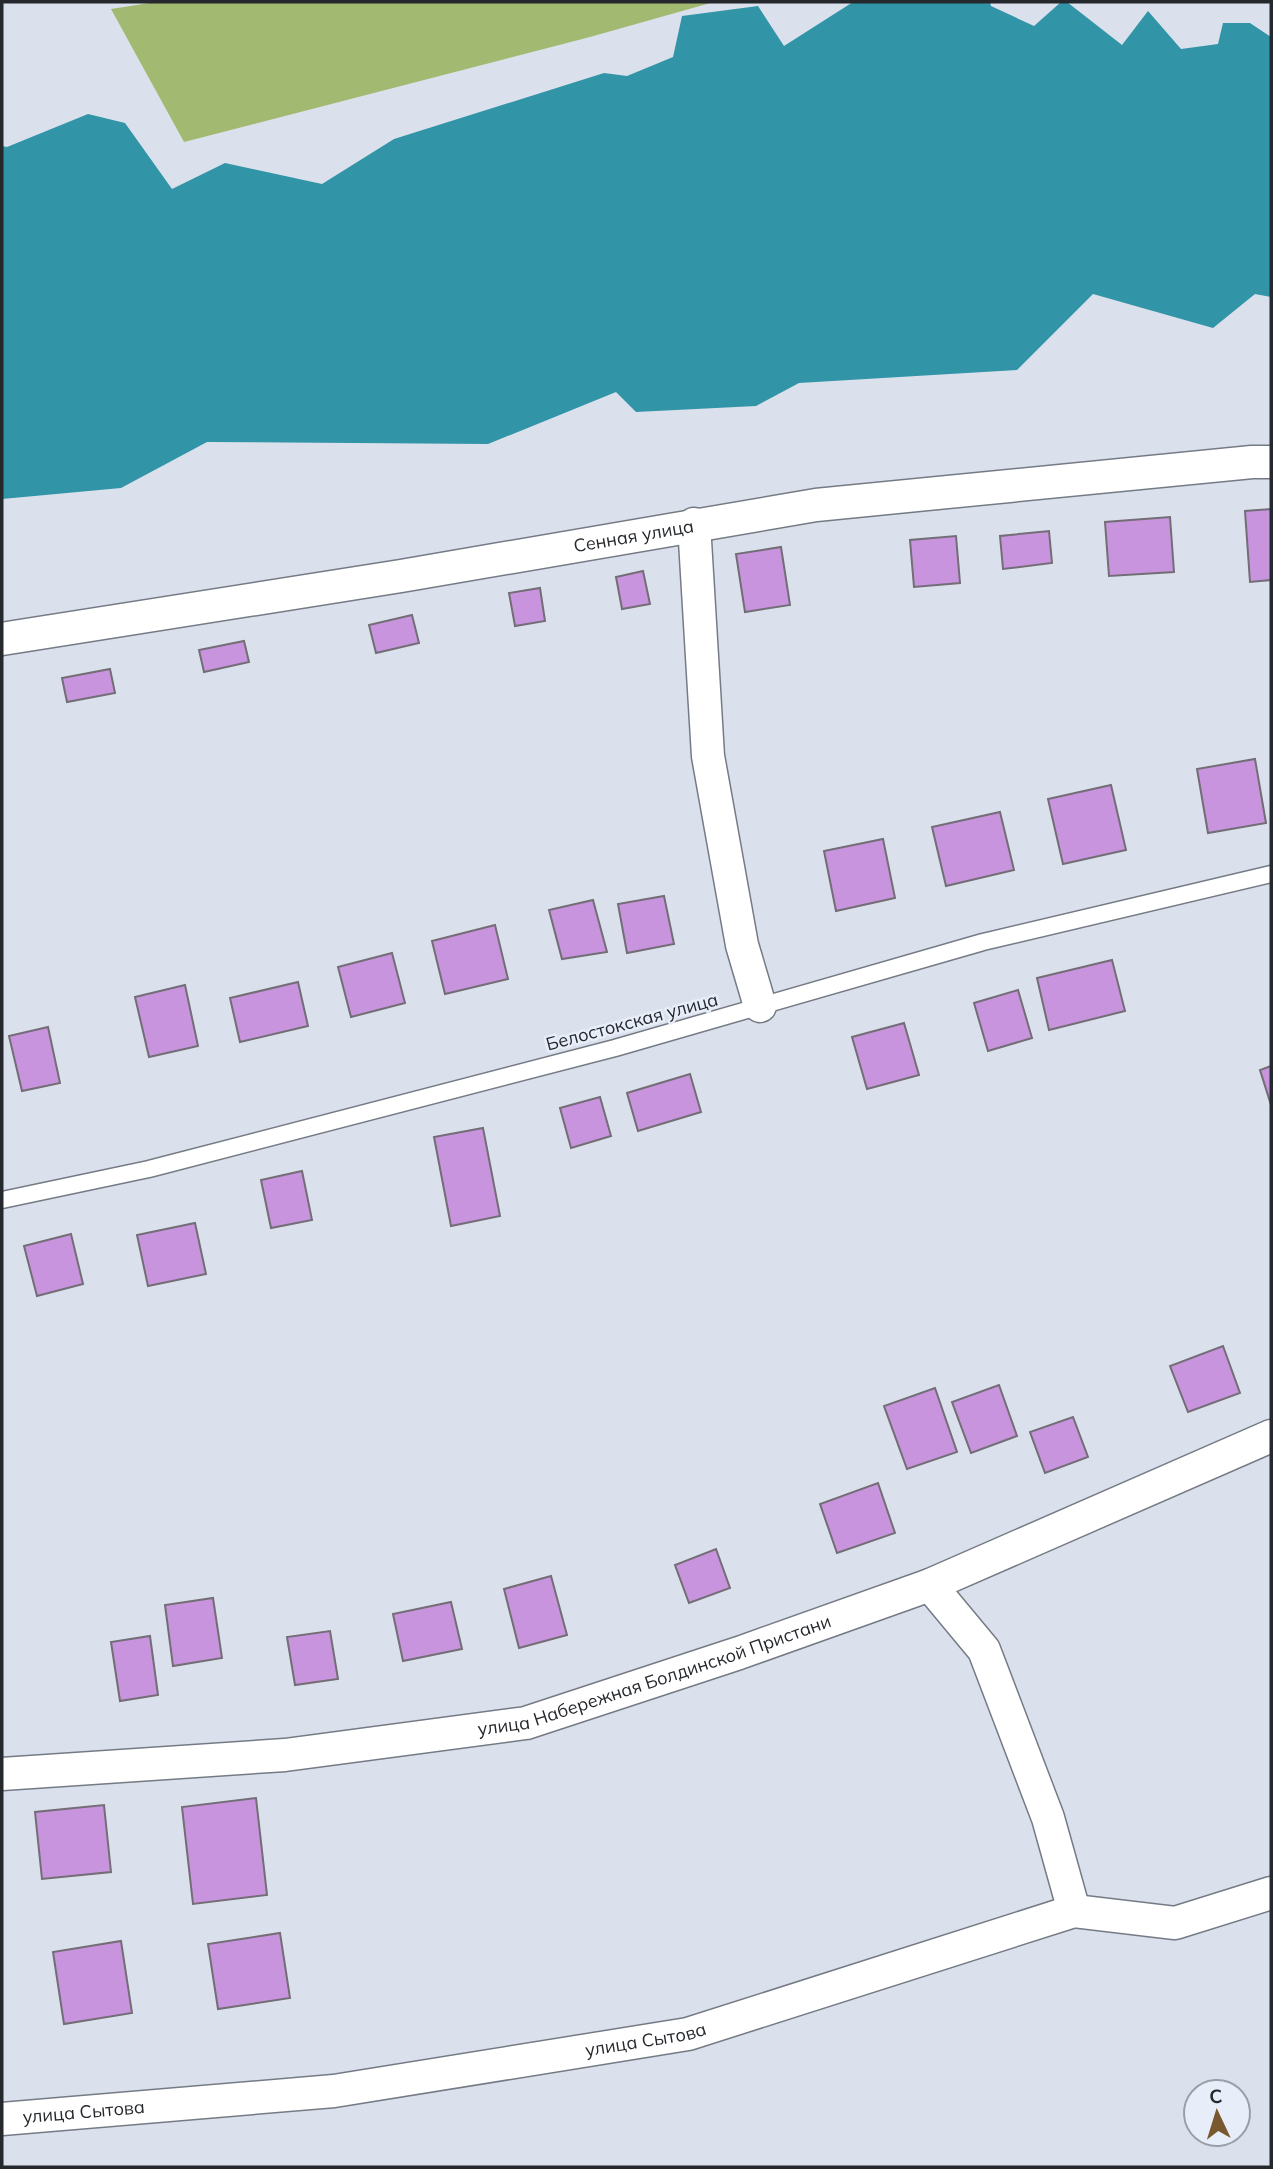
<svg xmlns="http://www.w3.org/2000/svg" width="1273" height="2169" font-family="Mulish,sans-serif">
	<rect width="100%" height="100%" fill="#dbe1ec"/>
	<polygon fill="#a1b970" points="156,2 714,2 590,37 184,142 111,9"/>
	<polygon fill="#3194a7" points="853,2 990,2 991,6 1034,26 1061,2 1067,2 1122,45 1148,11 1181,49 1218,44 1223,23 1250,23 1271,37 1271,297 1255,294 1213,328 1093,294 1017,370 799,383 756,406 636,412 616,392 488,444 207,442 121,488 2,499 2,146 7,147 88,114 125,123 172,189 225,163 322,184 394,139 604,73 627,76 673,57 682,16 758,6 784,46"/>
	<g fill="#c794dd" stroke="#736d76" stroke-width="2">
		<polygon points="1271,509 1271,580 1250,582 1245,511"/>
		<polygon points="1170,517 1174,572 1109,576 1105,522"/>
		<polygon points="1049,531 1052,563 1003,569 1000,536"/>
		<polygon points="956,536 960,583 914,587 910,540"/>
		<polygon points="781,547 790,605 745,612 736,554"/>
		<polygon points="643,571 650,604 622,609 616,577"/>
		<polygon points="540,588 545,621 515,626 509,593"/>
		<polygon points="412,615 419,643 376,653 369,625"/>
		<polygon points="244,641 249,662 204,672 199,650"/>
		<polygon points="110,669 115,693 67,702 62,678"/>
		<polygon points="1255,759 1266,823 1208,833 1197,769"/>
		<polygon points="1111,785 1126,850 1063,864 1048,799"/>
		<polygon points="1000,812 1014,870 946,886 932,827"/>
		<polygon points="883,839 895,898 836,911 824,851"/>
		<polygon points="664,896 674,944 627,953 618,904"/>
		<polygon points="593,900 607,952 562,959 549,910"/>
		<polygon points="495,925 508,979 445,994 432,941"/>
		<polygon points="392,953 405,1003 351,1017 338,967"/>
		<polygon points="1112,960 1125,1011 1049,1030 1037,978"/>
		<polygon points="298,982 308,1026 240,1042 230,998"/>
		<polygon points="185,985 198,1046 149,1057 135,997"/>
		<polygon points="1018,990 1032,1038 988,1051 974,1003"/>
		<polygon points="904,1023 919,1075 867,1089 852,1037"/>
		<polygon points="48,1027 60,1083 22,1091 9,1036"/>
		<polygon points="1271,1066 1271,1105 1260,1070"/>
		<polygon points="690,1074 701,1112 638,1131 627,1093"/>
		<polygon points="600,1097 611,1136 571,1148 560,1108"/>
		<polygon points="483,1128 500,1216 451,1226 434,1137"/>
		<polygon points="302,1171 312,1220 271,1228 261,1180"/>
		<polygon points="195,1223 206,1274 148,1286 137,1235"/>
		<polygon points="71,1234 83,1284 37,1296 24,1246"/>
		<polygon points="1223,1346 1240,1393 1188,1412 1170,1366"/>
		<polygon points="999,1385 1017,1436 971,1453 952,1402"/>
		<polygon points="935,1388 957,1452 907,1469 884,1406"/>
		<polygon points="1073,1417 1088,1457 1045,1473 1030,1432"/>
		<polygon points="878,1483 895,1533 837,1553 820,1504"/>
		<polygon points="716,1549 730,1588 689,1603 675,1565"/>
		<polygon points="551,1576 567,1635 519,1648 504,1589"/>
		<polygon points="213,1598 222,1658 173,1666 165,1605"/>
		<polygon points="451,1602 462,1649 403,1661 393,1614"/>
		<polygon points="330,1631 338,1679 295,1685 287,1637"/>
		<polygon points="150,1636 158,1695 120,1701 111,1642"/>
		<polygon points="256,1798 267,1895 193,1904 182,1807"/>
		<polygon points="104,1805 111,1872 42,1879 35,1812"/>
		<polygon points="280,1933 290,1998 218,2009 208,1944"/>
		<polygon points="121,1941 132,2013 64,2024 53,1952"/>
	</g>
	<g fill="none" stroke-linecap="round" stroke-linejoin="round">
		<defs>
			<polyline id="service" points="2,1200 149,1169 615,1048 983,942 1271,874"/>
			<g id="minor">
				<polyline points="694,524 708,756 742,945 760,1006"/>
				<path id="s1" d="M 2,639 L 401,576 L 816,505 L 1252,462 L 1271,462"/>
				<polyline points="930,1585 984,1650 1048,1818 1074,1911"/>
				<path id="s2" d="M 2,1774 L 285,1755 L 526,1723 L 739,1653 L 930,1585 L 1271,1436"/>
				<path id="s3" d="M 2,2119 L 334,2091 L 688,2034 L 1074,1911 L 1175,1923 L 1271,1893"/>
			</g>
		</defs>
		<use href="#service" stroke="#757b85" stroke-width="19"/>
		<use href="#minor" stroke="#757b85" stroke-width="35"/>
		<use href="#service" stroke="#fff" stroke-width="16"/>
		<use href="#minor" stroke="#fff" stroke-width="32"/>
	</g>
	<g text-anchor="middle" stroke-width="5" stroke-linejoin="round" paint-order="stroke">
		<g font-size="18" fill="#25282c" stroke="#e8eef9">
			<text dy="6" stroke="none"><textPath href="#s1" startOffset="640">Сенная улица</textPath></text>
			<text transform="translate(632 1022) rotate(-15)" y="6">Белостокская улица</text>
			<text dy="6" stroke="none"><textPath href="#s2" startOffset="663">улица Набережная Болдинской Пристани</textPath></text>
			<text dy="6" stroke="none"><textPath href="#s3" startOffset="649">улица Сытова</textPath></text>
			<text dy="6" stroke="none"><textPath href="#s3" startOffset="82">улица Сытова</textPath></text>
		</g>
	</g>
	<rect width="1273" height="2169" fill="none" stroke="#25282c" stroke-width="7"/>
	<g transform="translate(1217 2113) rotate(356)"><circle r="33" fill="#e8eef9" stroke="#9a9fa7" stroke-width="2"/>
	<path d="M0-5L12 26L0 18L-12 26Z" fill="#79582f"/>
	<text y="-10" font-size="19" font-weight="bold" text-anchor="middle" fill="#25282c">С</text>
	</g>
</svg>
